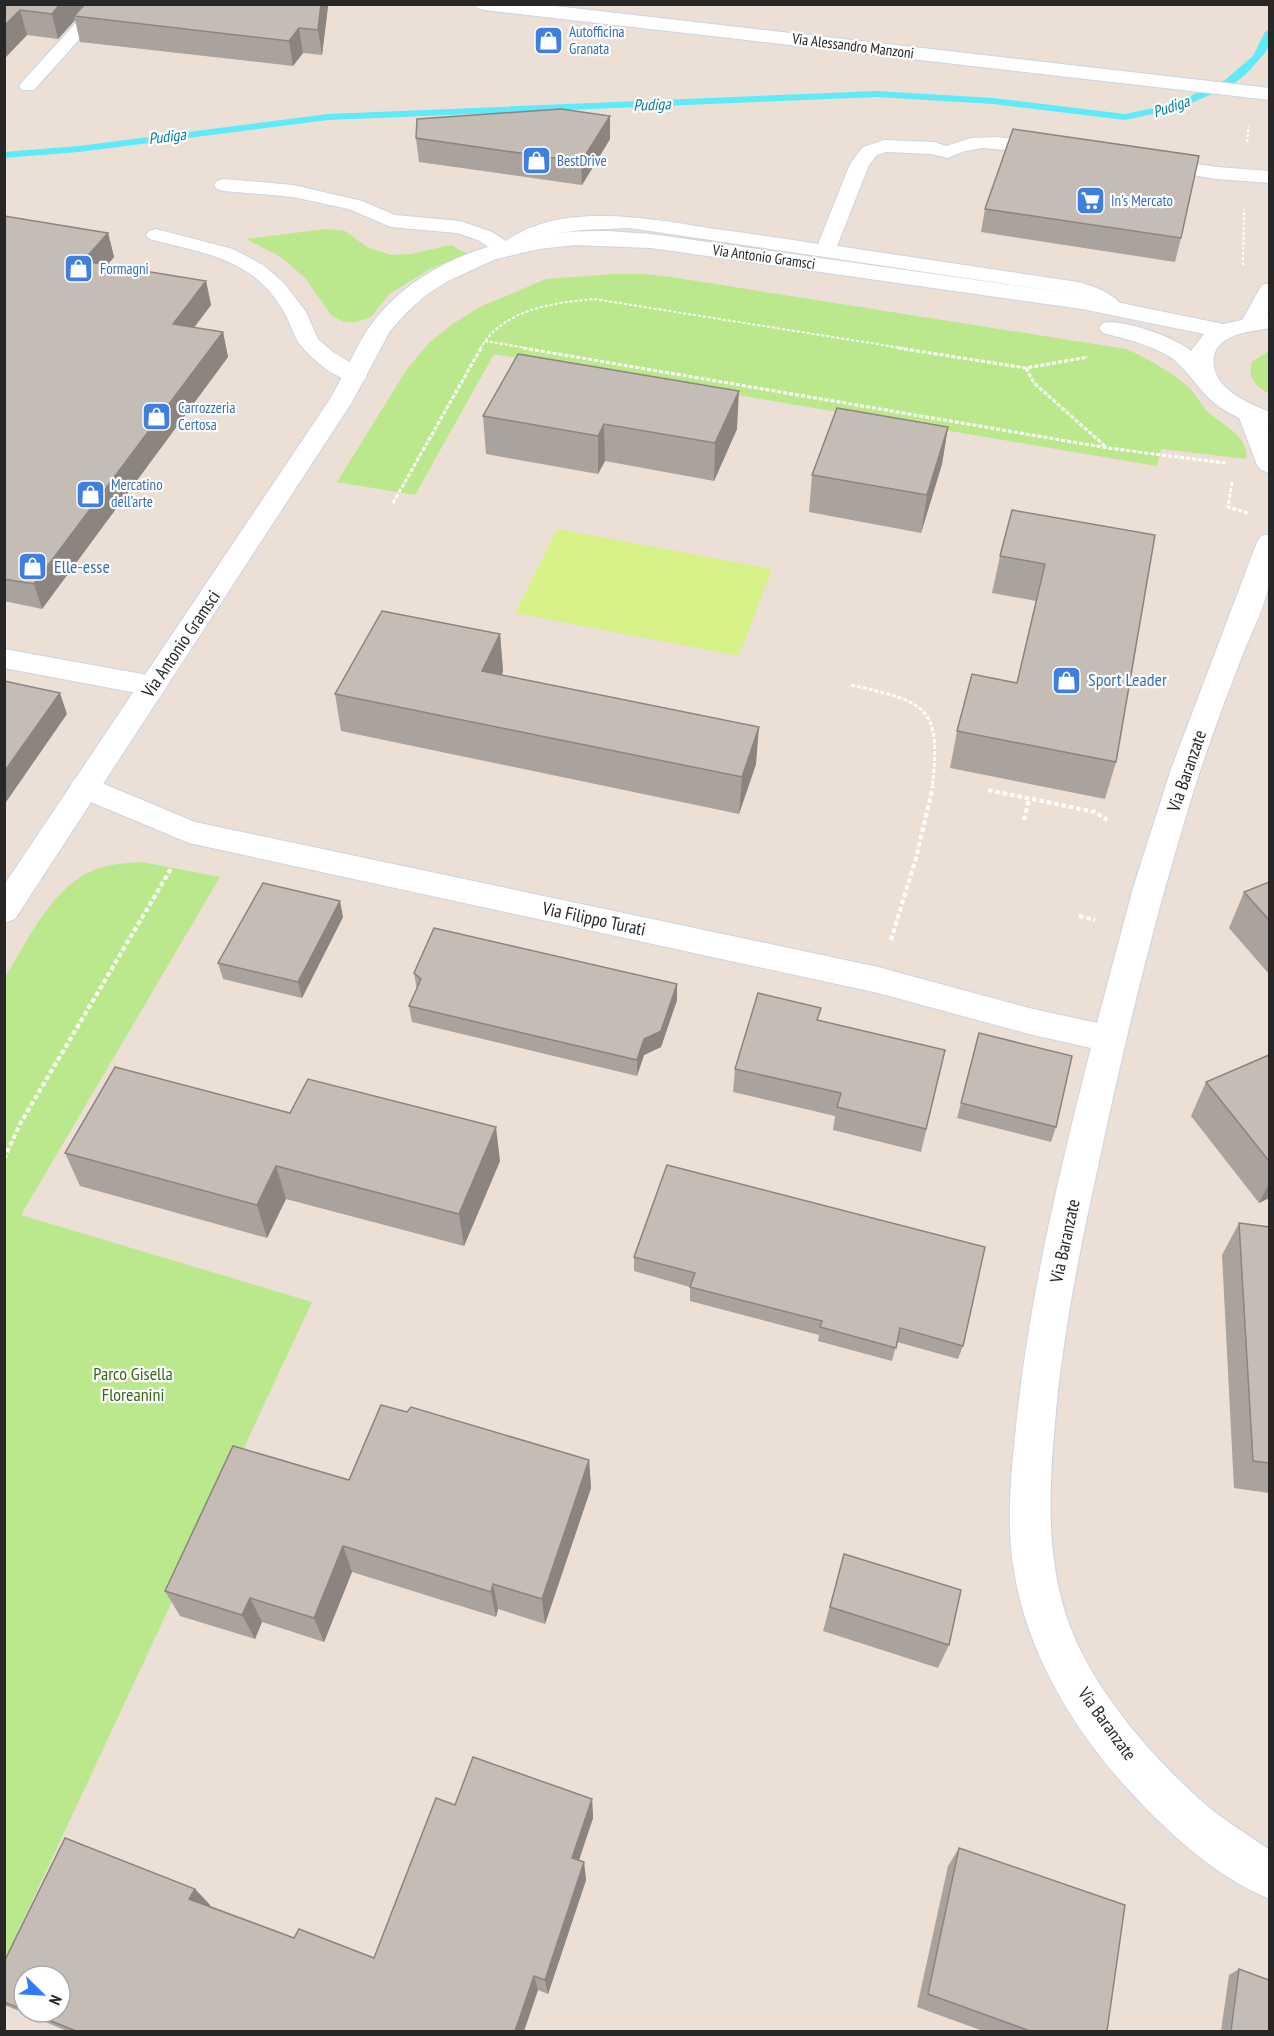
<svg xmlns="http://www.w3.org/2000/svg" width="1274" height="2036" font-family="'PT Sans Narrow',sans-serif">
	<rect width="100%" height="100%" fill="#ebdfd6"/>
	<g fill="#bbe88c">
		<polygon points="326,229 345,231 367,247 391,255 411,254 451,245 467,254 430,269 389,294 371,317 356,322 344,322 332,316 305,278 281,257 246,239"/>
		<path d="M 612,274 L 643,274 L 671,277 L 1126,349 C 1146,357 1170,372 1186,385 C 1196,393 1201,406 1210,414 C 1225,426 1249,437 1246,459 L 1161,449 L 1157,466 L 494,354 L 415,495 L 337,482 L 407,369 L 430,342 L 454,323 L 480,307 L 546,279 Z"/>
		<path d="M 1269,351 L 1269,394 C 1256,386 1247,378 1252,362 Z"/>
		<path d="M 142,862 L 220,877 L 21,1215 L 312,1302 L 5,1959 L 5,977 C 29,939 52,886 96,869 C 111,864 127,863 142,862 Z"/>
	</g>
	<polygon fill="#d5f187" points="557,529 772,569 739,656 515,613"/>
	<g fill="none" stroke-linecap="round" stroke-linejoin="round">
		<polygon fill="#5deaf9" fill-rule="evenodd" points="1270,29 1270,45 1264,54 1246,74 1232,85 1180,108 1125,120 993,104 878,97 328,120 79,152 4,158 4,152 79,146 328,114 878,91 993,98 1125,114 1173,104 1225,80 1253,56 1265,32"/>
		<defs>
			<g id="service">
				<polygon points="93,4 111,4 34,90 22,90 19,86 22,82"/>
				<path d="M 996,137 L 1047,142 L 1054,144 L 1056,148 L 1054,152 L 1047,154 L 983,148 L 965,151 L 947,158 L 932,154 L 886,152 L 877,155 L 869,165 L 837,246 L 1078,282 C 1094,286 1115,294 1124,308 L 1121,312 C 1105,317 1089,300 1073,294 L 630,228 L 581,230 L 553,234 L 506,256 L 499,254 L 478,240 L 457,233 L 391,227 L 349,209 L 293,197 L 224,191 L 217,189 L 214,185 L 217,181 L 224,179 L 293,185 L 362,201 L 395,215 L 460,221 L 492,232 L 506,241 C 561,202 646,218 708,228 C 745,233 781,238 818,244 L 850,164 L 863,147 L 884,140 L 934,142 L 946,146 L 971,138 Z"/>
				<polygon points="1157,158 1217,167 1270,171 1270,183 1217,179 1150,168 1147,164 1150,160"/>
				<path d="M 156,229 L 233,249 L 263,265 L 284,283 L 306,312 L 318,339 L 333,352 L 364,371 L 367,376 L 364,381 C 343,386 315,362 302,347 C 294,338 291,324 285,314 C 277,298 263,283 249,273 C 219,253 183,248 149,239 L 146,235 L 149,231 Z"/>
			</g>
			<g id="minor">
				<polygon points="475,4 538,4 1270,88 1270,100 484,10 477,8"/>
				<path d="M 1270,283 C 1270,300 1271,313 1261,327 L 1253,329 L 1245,327 L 1241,322 L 1259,290 L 1262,285 Z"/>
				<polygon points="1250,408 1259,410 1270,433 1270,473 1261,470 1257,465 1238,415 1241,410"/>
				<path d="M 1270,534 C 1270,550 1272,568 1269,584 C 1265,606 1253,630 1244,651 C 1226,698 1208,745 1193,793 C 1154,919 1123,1047 1096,1176 C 1078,1258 1062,1340 1055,1423 C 1049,1488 1046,1552 1066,1615 C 1088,1684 1151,1757 1205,1804 C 1225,1821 1248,1835 1270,1850 L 1270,1899 C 1215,1877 1165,1830 1126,1787 C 1072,1727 1027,1652 1014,1571 C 1006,1524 1011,1474 1016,1427 C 1029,1299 1059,1173 1091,1048 L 1029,1034 L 878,993 L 189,843 L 74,795 L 70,787 L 74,779 L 85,776 L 195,822 L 878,967 L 1029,1008 L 1097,1023 L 1133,888 L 1171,769 L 1257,542 L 1261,536 Z"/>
				<polygon points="4,649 153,676 163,679 167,686 163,693 153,696 4,668"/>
			</g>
			<path id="tertiary" d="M 607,231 L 651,234 L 1082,295 L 1223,324 L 1270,314 L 1270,328 C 1254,331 1237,332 1224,341 C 1219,345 1215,350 1214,356 C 1209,387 1247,403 1270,412 L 1270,428 C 1249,423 1226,414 1211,400 C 1197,387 1188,371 1173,359 C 1156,346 1123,338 1103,333 L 1099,328 L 1103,323 C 1121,318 1177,338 1191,351 L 1204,334 L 1082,309 L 651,248 L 575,245 L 539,249 L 496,259 L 448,281 L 426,295 L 407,312 L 390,331 L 352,402 L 15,919 L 4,923 L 4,885 L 328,402 C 344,377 355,346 373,322 C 426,253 524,229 607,231 Z"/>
		</defs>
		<use href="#service" stroke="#ccd4e2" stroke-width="2"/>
		<use href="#minor" stroke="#ccd4e2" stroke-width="2"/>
		<use href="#tertiary" stroke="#ccd4e2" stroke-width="2"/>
		<g stroke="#fff" stroke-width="2" stroke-dasharray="3 2" stroke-linecap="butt">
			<polyline points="1247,142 1249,126"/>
			<polyline points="1243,265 1244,209"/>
			<polyline points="485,341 532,349"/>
			<path d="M 480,349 C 503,309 552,303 594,299 L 908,349"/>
		</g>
		<g stroke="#fff" stroke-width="3" stroke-dasharray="4 2" stroke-linecap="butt">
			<polyline points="523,348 1108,448 1225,463"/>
			<polyline points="898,348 1026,368 1088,357"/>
			<polyline points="1026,368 1034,383 1106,447"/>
			<polyline points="1232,482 1228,507 1248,513"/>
			<polyline points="393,503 481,348"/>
			<path d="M 851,685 C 927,702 942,706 932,788"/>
		</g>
		<g stroke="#fff" stroke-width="4" stroke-dasharray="4.5 3" stroke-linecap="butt">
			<polyline points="988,790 1095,812 1107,820"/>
			<polyline points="1024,820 1029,799"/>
			<polyline points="1079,916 1095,920"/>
			<polyline points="891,940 916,858 933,786"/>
			<polyline points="4,1159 20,1124 172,867"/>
		</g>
		<use href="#service" fill="#fff" fill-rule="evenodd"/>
		<use href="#minor" fill="#fff" fill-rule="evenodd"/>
		<use href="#tertiary" fill="#fff" fill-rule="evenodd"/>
	</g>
	<g fill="#aaa29d" fill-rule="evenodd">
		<polygon points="4,4 328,6 322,55 303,53 293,66 80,42 75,20 58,39 27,35 4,59"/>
		<polygon points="416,138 610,139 582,185 419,162"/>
		<polygon points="985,209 1181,238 1175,262 981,232"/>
		<polygon points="4,216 108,233 114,257 107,265 206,281 211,305 194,328 223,332 228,357 42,609 4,601"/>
		<polygon points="483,416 737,429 714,481 605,461 598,474 486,454"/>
		<polygon points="948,427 942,464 921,533 809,512 812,475"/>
		<polygon points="1155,535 1116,762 1105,799 950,768 957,731 1017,683 1036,601 992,593 1000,556"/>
		<polygon points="500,634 503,671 502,675 756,764 739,814 341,731 335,694"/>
		<polygon points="1269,882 1269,974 1229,928 1244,892"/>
		<polygon points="343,917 302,998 223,979 218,963"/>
		<polygon points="414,973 677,1000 661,1047 644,1055 637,1076 412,1022 409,1006 417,990"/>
		<polygon points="819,1020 945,1050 921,1152 833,1130 835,1116 733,1092 735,1069"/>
		<polygon points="979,1033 1056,1127 1051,1142 957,1118"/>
		<polygon points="1269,1055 1269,1198 1259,1203 1191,1116 1206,1082"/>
		<polygon points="290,1113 500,1161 464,1246 286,1199 267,1238 80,1186 65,1153"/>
		<polygon points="1239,1223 1269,1227 1269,1493 1234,1488 1222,1255"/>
		<polygon points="634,1257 963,1346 958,1359 897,1342 892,1361 818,1341 819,1335 690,1301 690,1287 634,1271"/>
		<polygon points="589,1460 591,1488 545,1624 498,1609 496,1617 352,1572 324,1642 262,1622 255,1639 180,1616 165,1591 349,1480"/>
		<polygon points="844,1554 949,1645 938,1668 823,1631"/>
		<path d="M 592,1799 L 593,1818 L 579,1860 L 584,1862 L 586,1880 L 548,1994 L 538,1990 L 524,2031 L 67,2031 L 12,2008 L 4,2005 L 4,1962 L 195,1889 L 210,1905 L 210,1906 L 294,1938 L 374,1958 L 455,1805 ZM 24,1976 L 60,2012 L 24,2012 Z"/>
		<polygon points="959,1848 1107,2031 983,2031 917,2007 948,1866"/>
		<polygon points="1239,1969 1269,2031 1221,2031 1229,1975"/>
	</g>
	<g fill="#8b847f">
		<polygon points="60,4 90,4 74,16 75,20 58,39 52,14"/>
		<polygon points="321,4 328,4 328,6 322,55 318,30"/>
		<polygon points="20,10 27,35 4,59 4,26"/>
		<polygon points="299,28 303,53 293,66 289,41"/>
		<polygon points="610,116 610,139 582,185 581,162"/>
		<polygon points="108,233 114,257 90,285 83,261"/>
		<polygon points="206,281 211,305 178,348 173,324"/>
		<polygon points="223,332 228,357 42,609 34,584"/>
		<polygon points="739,391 737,429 714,481 715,443"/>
		<polygon points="604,424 605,461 598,474 598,436"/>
		<polygon points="948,427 942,464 921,533 927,495"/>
		<polygon points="500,634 503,671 485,709 482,671"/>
		<polygon points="60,693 67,714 4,805 4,772"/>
		<polygon points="759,727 756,764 739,814 742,777"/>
		<polygon points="340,901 343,917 302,998 298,982"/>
		<polygon points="677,984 677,1000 661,1047 644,1055 637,1076 637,1060 644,1039"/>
		<polygon points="496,1127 500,1161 464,1246 459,1214"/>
		<polygon points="276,1166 286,1199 267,1238 257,1205"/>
		<polygon points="1269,1184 1269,1198 1259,1203"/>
		<polygon points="589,1460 591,1488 545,1624 542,1599"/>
		<polygon points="343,1546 352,1572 324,1642 314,1618"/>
		<polygon points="493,1584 498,1609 496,1617 491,1592"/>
		<polygon points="250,1598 262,1622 255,1639 242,1615"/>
		<polygon points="592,1799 593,1818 574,1875 572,1858"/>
		<polygon points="584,1862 586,1880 548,1994 545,1980"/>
		<polygon points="195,1889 210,1905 205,1915 189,1899"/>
		<polygon points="534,1976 538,1990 524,2031 515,2031"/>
	</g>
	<g fill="#c6bcb6" stroke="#8b847f" stroke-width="1.5">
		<polygon points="4,4 60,4 52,14 20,10 4,26"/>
		<polygon points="85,4 321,4 318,30 299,28 289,41 74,16"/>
		<polygon points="561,109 610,116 581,162 416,138 417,119"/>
		<polygon points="1013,129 1199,156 1181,238 985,209"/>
		<polygon points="4,216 108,233 83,261 206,281 173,324 223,332 34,584 4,579"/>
		<polygon points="518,354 739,391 715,443 604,424 598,436 483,416"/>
		<polygon points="837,408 948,427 927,495 812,475"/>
		<polygon points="1012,510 1155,535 1116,762 957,731 972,674 1017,683 1045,564 1000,556"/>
		<polygon points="382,611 500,634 482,671 759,727 742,777 335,694"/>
		<polygon points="4,681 60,693 4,772"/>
		<polygon points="1269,882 1269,920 1244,892"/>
		<polygon points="263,883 340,901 298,982 218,963"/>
		<polygon points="434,928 677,984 661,1031 644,1039 637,1060 409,1006 421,979 414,973"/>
		<polygon points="758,993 821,1008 817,1020 945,1050 926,1129 837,1107 841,1093 735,1069"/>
		<polygon points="979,1033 1072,1056 1056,1127 961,1103"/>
		<polygon points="1269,1055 1269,1161 1206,1082"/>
		<polygon points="115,1067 290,1113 308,1079 496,1127 459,1214 276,1166 257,1205 65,1153"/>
		<polygon points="667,1165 985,1247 963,1346 900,1328 896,1348 820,1327 822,1321 690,1287 695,1273 634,1257"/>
		<polygon points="1239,1223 1269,1227 1269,1463 1253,1461"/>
		<polygon points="381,1405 407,1412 411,1407 589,1460 542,1599 493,1584 491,1592 343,1546 314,1618 250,1598 242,1615 165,1591 233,1446 349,1480"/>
		<polygon points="844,1554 961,1590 949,1645 830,1607"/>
		<polygon points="473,1757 592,1799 572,1858 584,1862 545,1980 534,1976 515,2031 76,2031 29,2012 60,2012 60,1976 24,1976 24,2010 4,2002 4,1962 65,1838 195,1889 189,1899 294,1938 299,1929 374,1958 436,1798 455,1805"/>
		<polygon points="959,1848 1125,1905 1107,2031 1030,2031 928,1994"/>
		<polygon points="1239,1969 1269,1980 1269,2031 1231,2031"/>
	</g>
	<defs>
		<symbol id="shop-square" viewBox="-11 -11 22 22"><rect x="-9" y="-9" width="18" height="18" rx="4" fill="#3f7fe0" stroke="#fff"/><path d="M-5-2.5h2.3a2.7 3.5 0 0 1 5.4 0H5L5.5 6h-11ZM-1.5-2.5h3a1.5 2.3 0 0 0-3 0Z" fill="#fff"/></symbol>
		<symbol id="supermarket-square" viewBox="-11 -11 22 22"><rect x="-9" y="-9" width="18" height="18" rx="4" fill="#3f7fe0" stroke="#fff"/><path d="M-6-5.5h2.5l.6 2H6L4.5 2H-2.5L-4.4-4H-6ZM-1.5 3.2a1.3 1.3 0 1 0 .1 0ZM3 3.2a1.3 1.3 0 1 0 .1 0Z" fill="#fff"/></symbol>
	</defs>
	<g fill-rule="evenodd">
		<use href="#shop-square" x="532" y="24" width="33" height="33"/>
		<use href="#shop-square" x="520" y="144" width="33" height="33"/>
		<use href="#supermarket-square" x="1074" y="184" width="33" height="33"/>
		<use href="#shop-square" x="62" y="252" width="33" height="33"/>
		<use href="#shop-square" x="140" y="400" width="33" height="33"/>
		<use href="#shop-square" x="74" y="478" width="33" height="33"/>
		<use href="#shop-square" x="16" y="550" width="33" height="33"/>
		<use href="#shop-square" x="1050" y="664" width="33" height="33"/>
	</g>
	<g text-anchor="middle" stroke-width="4.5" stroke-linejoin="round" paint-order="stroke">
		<g font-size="15" fill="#366cbe" stroke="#fff" text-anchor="start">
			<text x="569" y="37">Autofficina<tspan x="569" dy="17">Granata</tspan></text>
			<text x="557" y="166">BestDrive</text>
			<text x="1111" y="206">In's Mercato</text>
			<text x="100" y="274">Formagni</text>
			<text x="178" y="413">Carrozzeria<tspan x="178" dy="17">Certosa</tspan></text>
			<text x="111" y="490">Mercatino<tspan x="111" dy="17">dell’arte</tspan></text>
		</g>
		<g font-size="15" fill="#272727" stroke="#fff">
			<text transform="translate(853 46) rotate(7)" y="5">Via Alessandro Manzoni</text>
			<text transform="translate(764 257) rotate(8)" y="5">Via Antonio Gramsci</text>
		</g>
		<g font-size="16" font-style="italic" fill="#027e9a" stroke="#fff">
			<text transform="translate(652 104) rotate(-2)" y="6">Pudiga</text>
			<text transform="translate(1171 106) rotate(-19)" y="6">Pudiga</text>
			<text transform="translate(167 136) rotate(-7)" y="6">Pudiga</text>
		</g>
		<g font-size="18" fill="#366cbe" stroke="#fff" text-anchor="start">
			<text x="54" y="573">Elle-esse</text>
			<text x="1088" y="686">Sport Leader</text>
		</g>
		<g font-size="18" fill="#272727" stroke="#fff">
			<text transform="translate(181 644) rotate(-56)" y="6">Via Antonio Gramsci</text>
			<text transform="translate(1187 771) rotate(-71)" y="6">Via Baranzate</text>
			<text transform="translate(594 919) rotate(12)" y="6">Via Filippo Turati</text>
			<text transform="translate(1065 1241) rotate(-78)" y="6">Via Baranzate</text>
			<text transform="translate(1107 1724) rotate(54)" y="6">Via Baranzate</text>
		</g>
		<g font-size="18" fill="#326812" stroke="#fff">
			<text x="133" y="1380">Parco Gisella<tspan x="133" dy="21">Floreanini</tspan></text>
		</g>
	</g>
	<rect width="1274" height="2036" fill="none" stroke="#272727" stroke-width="12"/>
	<g transform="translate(42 1994) rotate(114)"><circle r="28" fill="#ffffff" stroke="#a9a9a9" stroke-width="1.5"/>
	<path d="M0-4.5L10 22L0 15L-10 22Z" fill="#3078ff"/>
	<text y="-9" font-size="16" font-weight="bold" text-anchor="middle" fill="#272727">N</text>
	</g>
</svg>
